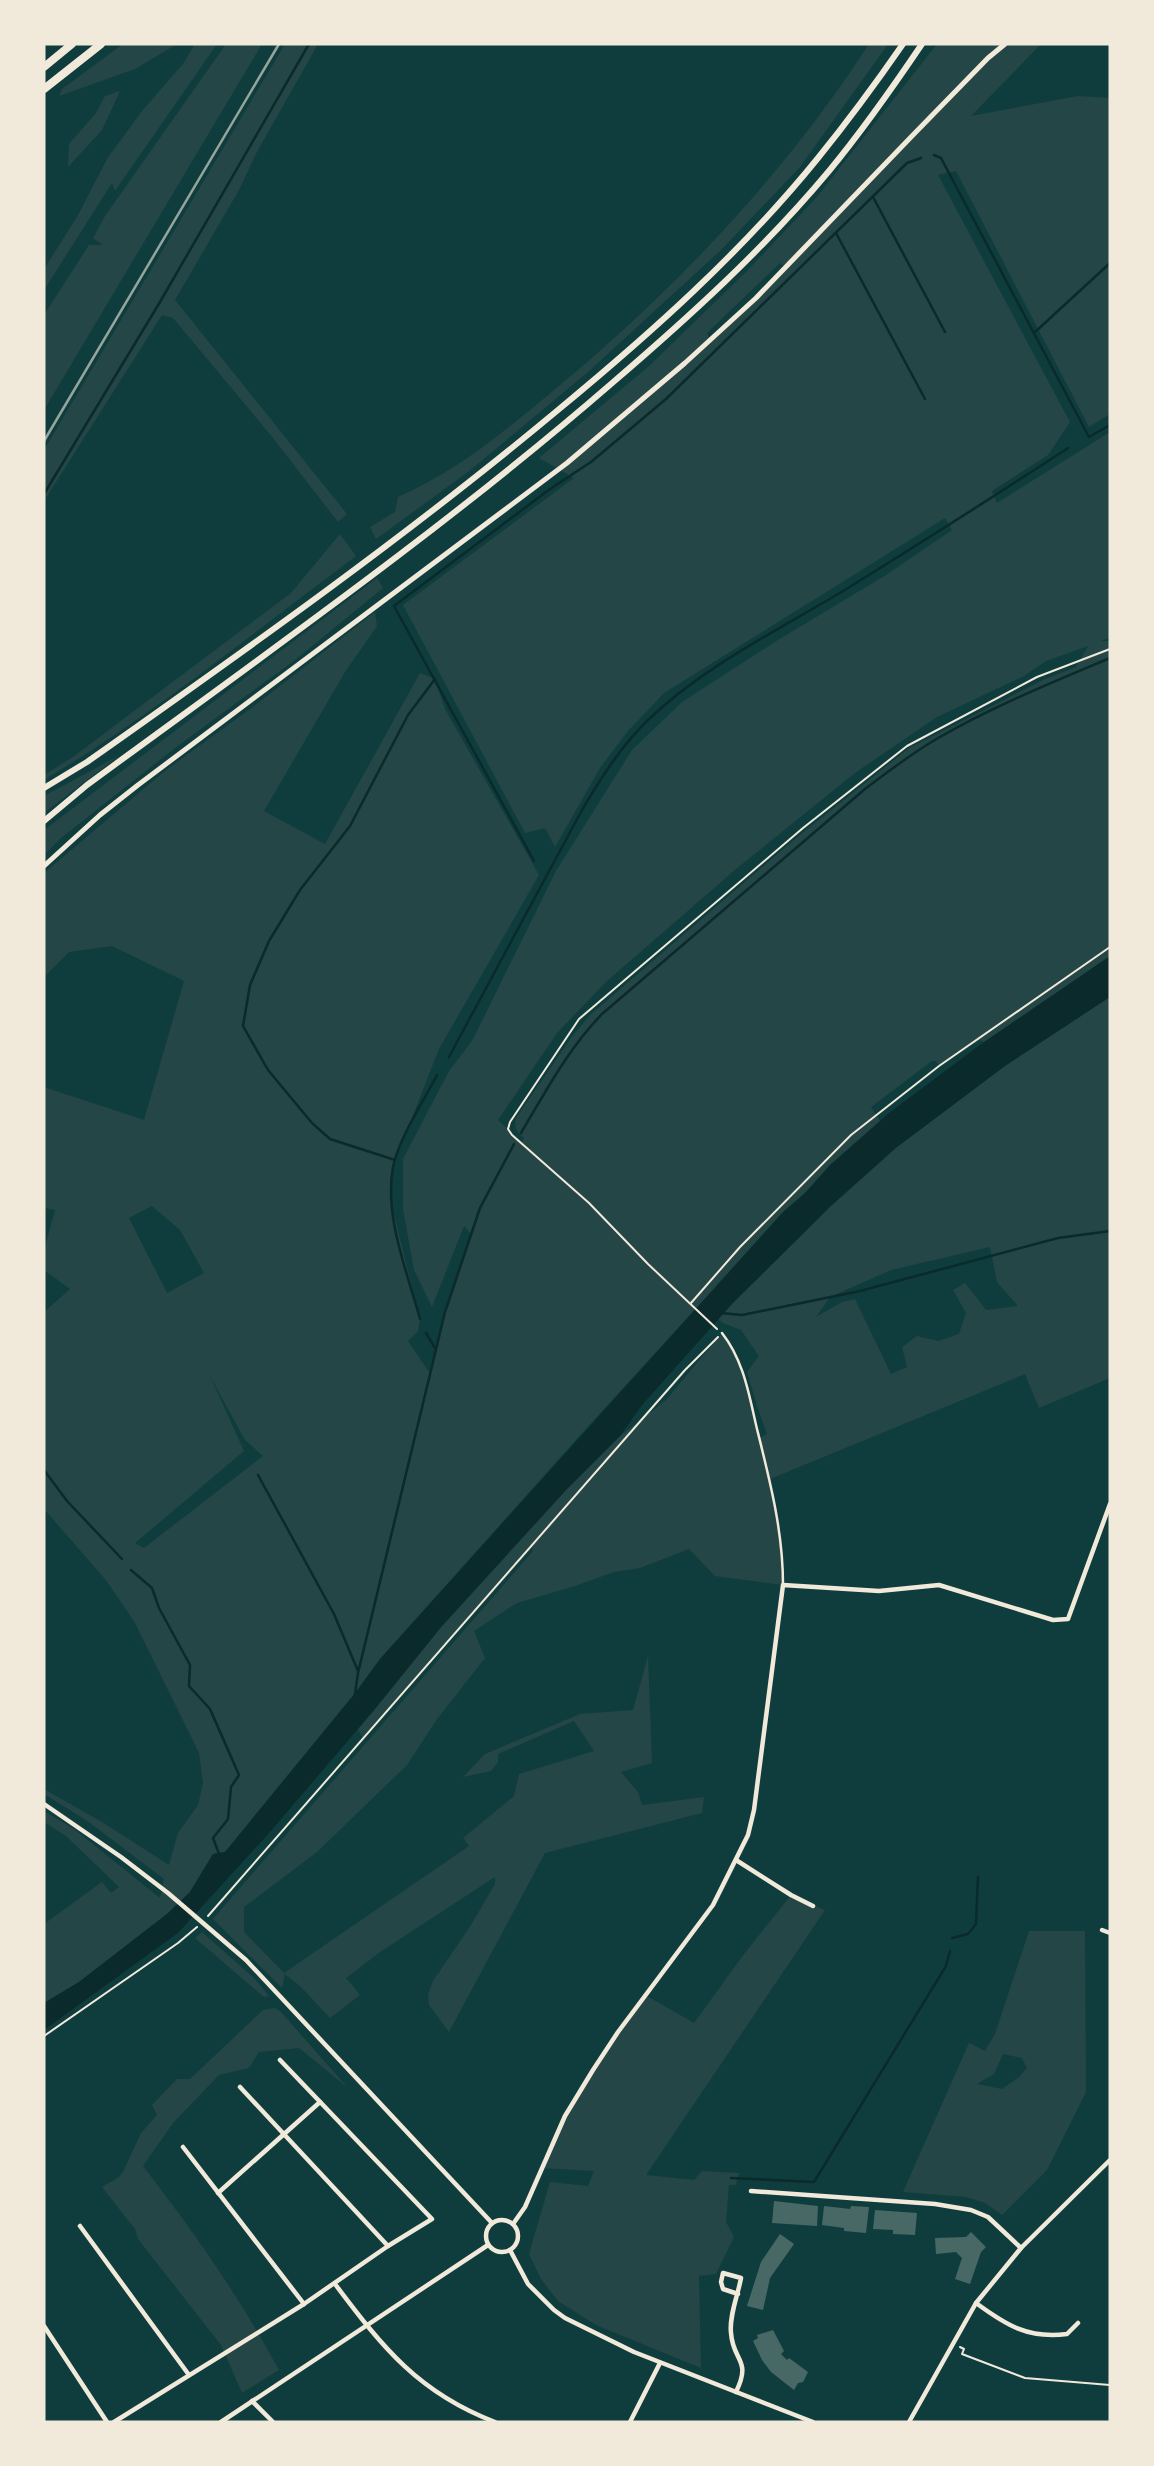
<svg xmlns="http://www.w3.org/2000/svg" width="1154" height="2466" font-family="Arial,sans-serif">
	<rect width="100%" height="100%" fill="#0f3d3e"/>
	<g fill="#244646" fill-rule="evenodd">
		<polygon points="123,44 177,44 135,69 59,96 62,89"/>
		<polygon points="195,44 217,44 115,191 112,183 44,290 44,269 77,217 107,159 142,111 183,64"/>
		<polygon points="226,44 262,44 44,410 44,315 89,245 103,245 93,238 105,216"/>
		<polygon points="285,44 318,44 257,152 239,190 175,300 347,514 338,522 273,438 173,318 162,315 44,501 44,450"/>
		<path d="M 869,44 L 888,44 L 800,167 L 721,250 L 588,372 L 468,472 L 376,539 L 370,527 L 395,512 L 398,497 C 457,471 498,436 547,396 C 670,295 782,178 869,44 Z"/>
		<path d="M 937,44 L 1041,44 L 971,116 L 1078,96 L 1110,98 L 1110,414 L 1089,427 L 956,171 L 938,175 L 1070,422 L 1048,455 L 992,491 L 997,503 L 1110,432 L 1110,638 L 1101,641 L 1110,641 L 1110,1378 L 1039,1408 L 1025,1374 L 770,1479 L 783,1549 L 783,1585 L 715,1576 L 689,1549 L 640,1568 L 614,1572 L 575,1586 L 517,1603 L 474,1631 L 485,1658 L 437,1719 L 407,1765 L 317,1852 L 244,1907 L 244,1932 L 284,1973 L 469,1846 L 463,1838 L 514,1796 L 519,1774 L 594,1751 L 574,1721 L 498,1754 L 498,1762 L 491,1771 L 463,1777 L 485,1754 L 580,1714 L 633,1710 L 648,1656 L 652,1763 L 621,1772 L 638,1792 L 642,1805 L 704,1797 L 702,1813 L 545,1853 L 449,2032 L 429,2005 L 428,1994 L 433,1981 L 471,1925 L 495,1884 L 495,1877 L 380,1952 L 346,1978 L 360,1995 L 330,2018 L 300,1986 L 285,1974 L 282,1988 L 213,1919 L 533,1551 L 532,1548 L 363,1739 L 358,1729 L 442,1626 L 566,1490 L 620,1436 L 666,1400 L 722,1333 L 742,1369 L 759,1438 L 767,1434 L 757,1406 L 747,1372 L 759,1356 L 741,1330 L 723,1323 L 701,1303 L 590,1424 L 380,1659 L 356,1692 L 225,1852 L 213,1854 L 190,1892 L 167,1914 L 79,1982 L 44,2003 L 44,1996 L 47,1993 L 44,1994 L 44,1924 L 102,1882 L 111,1893 L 119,1887 L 66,1836 L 44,1822 L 44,1811 L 74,1829 L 160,1898 L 164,1879 L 86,1820 L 44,1794 L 44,1789 L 102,1822 L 169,1865 L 178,1833 L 198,1805 L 203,1783 L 199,1753 L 134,1621 L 105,1579 L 44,1509 L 44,1312 L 70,1289 L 44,1270 L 44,1251 L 55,1210 L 44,1208 L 44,1087 L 144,1120 L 184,981 L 112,946 L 69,952 L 44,977 L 44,873 L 166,770 L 250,709 L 375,612 L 377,626 L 345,672 L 264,811 L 325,844 L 420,673 L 435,679 L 445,709 L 539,875 L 439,1049 L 393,1166 L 391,1203 L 420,1319 L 418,1331 L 408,1341 L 429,1372 L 445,1312 L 471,1234 L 464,1226 L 432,1307 L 414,1270 L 403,1209 L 403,1159 L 449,1071 L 472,1041 L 556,871 L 632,750 L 682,702 L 778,640 L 886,575 L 952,530 L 945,518 L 664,693 L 627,732 L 600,768 L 555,847 L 545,828 L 525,833 L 403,605 L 574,478 L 539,458 L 649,366 L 747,271 L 816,198 ZM 780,263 L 786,267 L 710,340 L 707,333 ZM 1088,646 L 1076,667 L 1045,679 L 909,748 L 795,839 L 590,1015 L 571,1038 L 516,1118 C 514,1128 516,1131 524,1138 L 522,1142 L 498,1120 L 557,1033 L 606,982 L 736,869 L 855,773 L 937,717 L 1024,676 L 1046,661 ZM 981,1040 L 1004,1066 L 897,1147 L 871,1107 L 932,1061 L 936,1061 L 939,1066 L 965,1048 ZM 152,1206 L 180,1230 L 204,1273 L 167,1293 L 129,1218 ZM 990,1247 L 997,1282 L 1018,1306 L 986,1310 L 965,1283 L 953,1290 L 966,1313 L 959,1334 L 938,1341 L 917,1336 L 902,1347 L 907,1367 L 891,1374 L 855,1299 L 842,1302 L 816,1317 L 830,1297 L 891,1270 ZM 210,1376 L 245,1440 L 263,1456 L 144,1548 L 135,1543 L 244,1451 Z"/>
		<polygon points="120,91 102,130 68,167 69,144 96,113 105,96"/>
		<path d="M 340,534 L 356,556 C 254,632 153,715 44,780 L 44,775 L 73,757 L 291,593 Z"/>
		<polygon points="377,578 383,588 295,660 175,748 61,838 44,855 44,830 48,827"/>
		<polygon points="120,755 44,813 44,796"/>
		<polygon points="791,1895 825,1910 646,2175 694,2180 702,2171 739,2173 736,2185 729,2185 726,2222 734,2237 716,2274 699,2276 701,2368 596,2325 558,2301 541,2279 529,2254 550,2182 588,2186 594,2171 542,2168 565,2116 645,1995 694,2023 744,1954"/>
		<path d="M 1029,1931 L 1085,1931 L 1086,2092 L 1047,2170 L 1002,2215 L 985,2203 L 966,2197 L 903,2192 L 969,2043 L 985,2051 L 995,2034 ZM 1003,2054 L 1022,2058 L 1027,2068 L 1019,2077 L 1002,2089 L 977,2084 L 994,2074 Z"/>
		<polygon points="202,1932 255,1979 269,1996 264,1997 195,1938"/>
		<path d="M 275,2008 L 281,2012 L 348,2088 L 299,2048 L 259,2052 L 249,2068 L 219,2075 L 173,2123 L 143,2166 C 193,2230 240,2298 279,2370 L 242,2393 L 221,2345 L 138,2239 L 135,2229 L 102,2187 L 119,2177 L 123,2172 L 141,2133 L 157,2115 L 152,2105 L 177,2079 L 190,2079 L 263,2010 Z"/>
	</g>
	<polygon fill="#0a2a2b" points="1110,956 1110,997 1005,1066 897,1147 831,1206 732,1304 642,1405 620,1436 566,1490 442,1626 375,1709 270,1832 178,1933 44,2030 44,2003 79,1982 167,1914 190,1892 213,1854 225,1852 356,1692 380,1659 783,1212 805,1193 830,1165 889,1113 984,1042"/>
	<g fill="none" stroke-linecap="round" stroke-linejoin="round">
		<g stroke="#0a2a2b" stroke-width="2.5">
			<polyline points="934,155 941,158 1089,437 1110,425"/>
			<polyline points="873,197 945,332"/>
			<polyline points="836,233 925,399"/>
			<polyline points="1034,333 1110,263"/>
			<polyline points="44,494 160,302 309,44"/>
			<polyline points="534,861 394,606 550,489 591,462 666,399 907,163 921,158"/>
			<path d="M 449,1057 L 582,810 C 601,778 621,746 648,720 C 705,665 781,629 848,588 C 922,542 995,496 1068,448"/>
			<path d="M 521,1133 C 546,1091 568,1049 602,1014 L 865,789 C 889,771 913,752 940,737 C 994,706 1053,682 1110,658"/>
			<polyline points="395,1160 330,1139 312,1123 268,1070 243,1026 250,985 269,941 300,890 350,826 408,715 435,679"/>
			<polyline points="721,1313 742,1315 860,1291 1058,1238 1110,1231"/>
			<path d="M 420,1319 C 407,1271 384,1217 393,1167 C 399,1138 423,1102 437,1075"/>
			<polyline points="426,1333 435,1348"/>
			<polyline points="44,1470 67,1501 122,1559"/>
			<polyline points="258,1475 334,1614 358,1671"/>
			<polyline points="131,1570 152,1588 159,1608 190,1665 189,1686 210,1709 239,1775 231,1787 228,1819 213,1838 219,1854"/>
			<polyline points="355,1694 358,1673 445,1312 480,1208 514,1144"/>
			<polyline points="952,1938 968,1934 976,1924 978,1877"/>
			<polyline points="731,2178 814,2182 946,1966 950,1951"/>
		</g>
	</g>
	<g fill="#486865">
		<polygon points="774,2201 818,2206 817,2226 772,2223"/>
		<polygon points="824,2206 850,2209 851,2206 869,2207 866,2233 844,2231 844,2228 822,2225"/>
		<polygon points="875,2210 917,2213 915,2235 893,2234 893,2230 873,2229"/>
		<polygon points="971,2232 986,2247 981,2252 970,2284 955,2279 962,2258 956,2252 936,2254 935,2238 966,2237"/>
		<polygon points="780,2234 794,2244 770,2278 763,2310 747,2306 761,2262"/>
		<polygon points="773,2330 784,2351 781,2354 787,2360 789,2358 808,2372 803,2382 798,2383 794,2390 771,2372 762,2360 754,2343 753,2341 758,2338 757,2335"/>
	</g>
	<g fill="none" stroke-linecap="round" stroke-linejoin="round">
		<g stroke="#f1e9da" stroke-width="2">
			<polyline points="691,1303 740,1247 851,1135 939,1066 1110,947"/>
			<polyline points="717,1329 648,1264 589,1203 512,1135 508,1129 510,1122 579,1019 803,828 907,746 1037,677 1110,649"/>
			<polyline points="208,1916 685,1370 718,1337"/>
			<polyline points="44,2036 178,1943 197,1927"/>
			<polyline points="960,2347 964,2349 962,2354 1025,2378 1110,2385"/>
		</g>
		<path stroke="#f1e9da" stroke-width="2.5" d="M 722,1333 C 744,1361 749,1395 757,1429 C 770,1481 783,1531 783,1585"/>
		<g stroke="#f1e9da" stroke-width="4.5">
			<polyline points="44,1804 121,1857 168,1893 246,1960 492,2223"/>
			<polyline points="736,1860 791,1895 813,1906"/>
			<polyline points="1102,1930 1110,1933"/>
			<polyline points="240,2087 388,2246"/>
			<polyline points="183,2147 304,2304"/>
			<polyline points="751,2191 935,2204 971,2210 988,2217 1021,2248"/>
			<polyline points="218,2193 320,2102"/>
			<circle cx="502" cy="2236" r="16"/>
			<polyline points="513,2224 525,2207 565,2116 593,2070 618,2032 713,1905 748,1835 754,1810 783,1585 879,1591 939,1585 1053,1620 1068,1619 1110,1504"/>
			<polyline points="80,2226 189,2375"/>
			<polyline points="510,2250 528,2284 554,2310 565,2318 634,2352 813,2422"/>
			<path d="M 335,2284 C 383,2348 419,2393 495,2422"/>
			<path d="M 976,2303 C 1006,2325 1028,2339 1067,2334 L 1078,2323"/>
			<polyline points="44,2326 107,2422"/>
			<path d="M 736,2392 C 752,2359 733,2362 731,2333 C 729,2316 738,2295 741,2278 L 723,2273 L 721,2282 L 723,2289 L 738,2294"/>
			<polyline points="252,2401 273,2422"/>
			<polyline points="114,2422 304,2304 388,2246 432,2219 280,2060"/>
			<polyline points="221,2422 488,2245"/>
			<polyline points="630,2422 660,2363"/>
			<polyline points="909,2422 976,2303 1021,2248 1110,2160"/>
		</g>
		<polyline stroke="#f1e9da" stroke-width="5" points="44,866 100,815 138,785 567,463 685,363 756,298 912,136 988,58 1005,44"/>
		<g stroke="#f1e9da" stroke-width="6">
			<path d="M 44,788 L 87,762 C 247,649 407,536 558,410 C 650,334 742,252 818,158 C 848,121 876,83 903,44"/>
			<path d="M 44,821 L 87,785 C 264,655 445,528 611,384 C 688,318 764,249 829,171 C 862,131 893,87 922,44"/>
		</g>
		<g stroke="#f1e9da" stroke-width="8">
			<polyline points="44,67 72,44"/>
			<polyline points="44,89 101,44"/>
		</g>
		<polyline stroke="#97a49c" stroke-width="2.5" points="44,441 279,44"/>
	</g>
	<rect width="1154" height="2466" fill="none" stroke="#f1e9da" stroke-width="91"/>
</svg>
